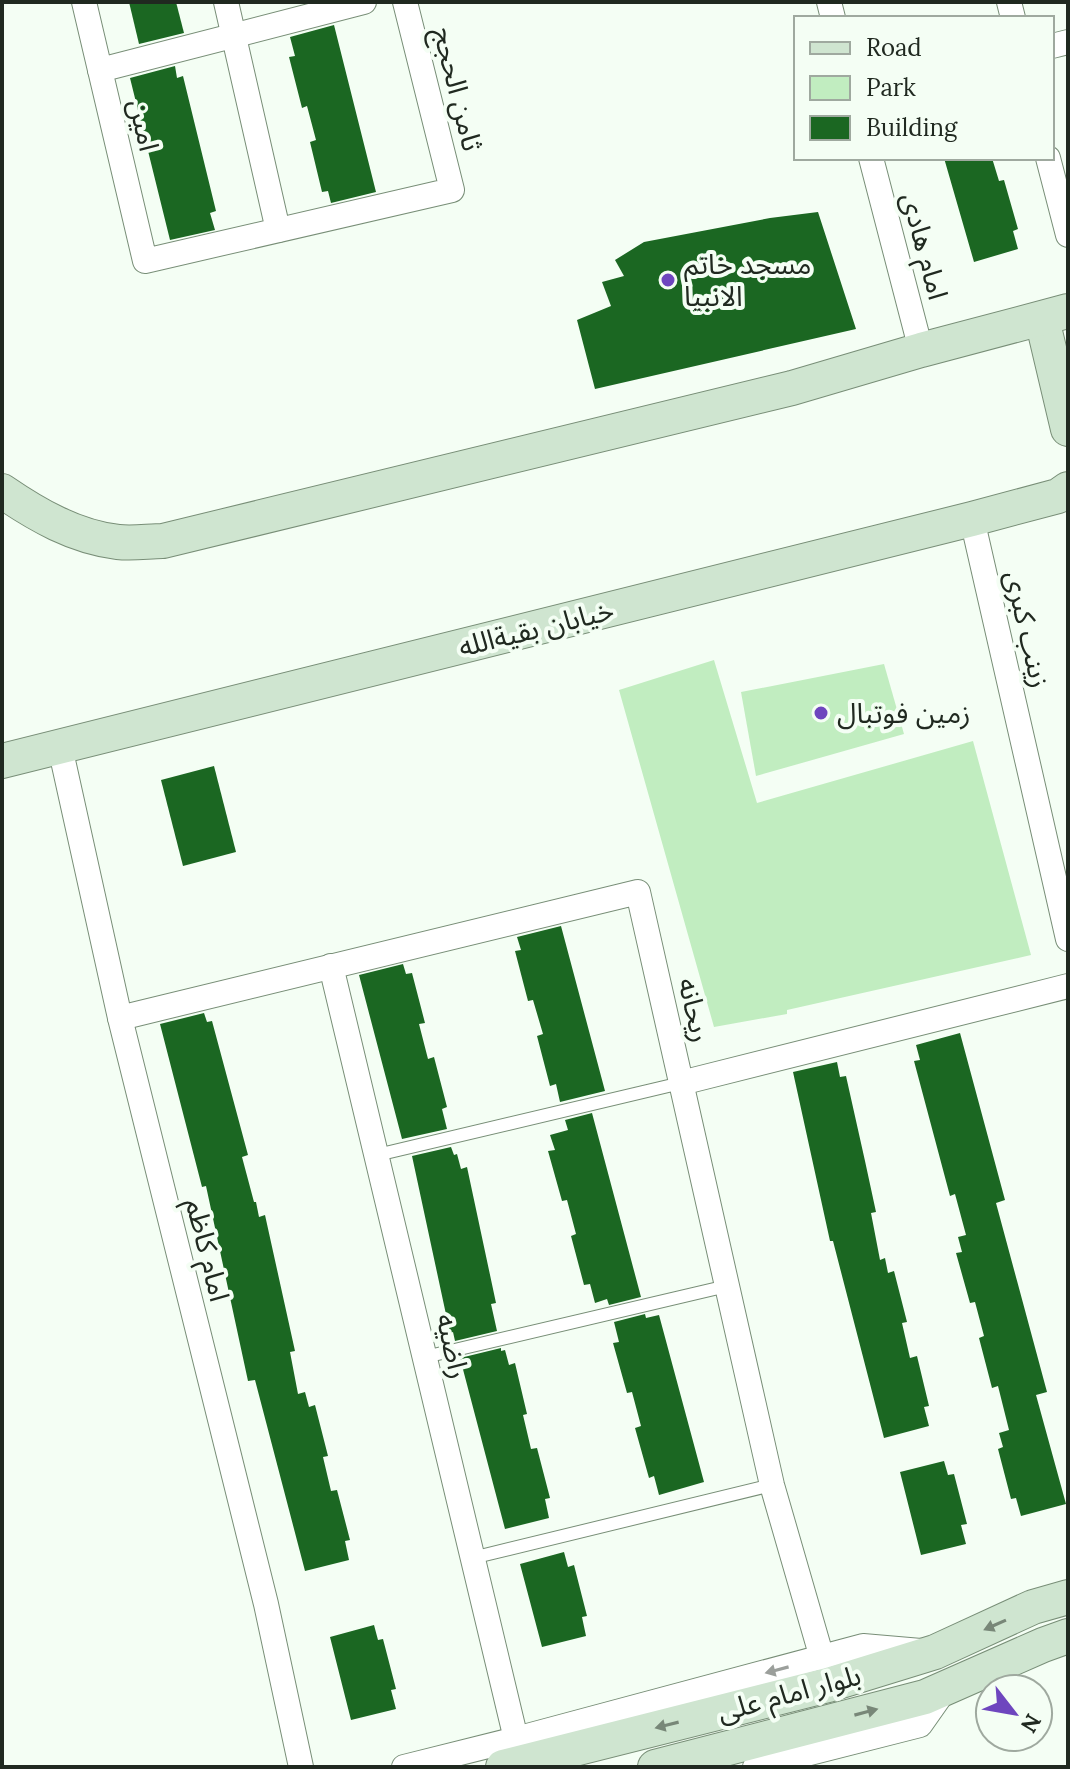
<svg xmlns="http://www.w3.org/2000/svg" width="1070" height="1769" font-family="Lora,'Noto Sans Arabic',serif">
	<rect width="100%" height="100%" fill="#f4fef4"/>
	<g fill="#c1edc0">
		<polygon points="714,660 757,803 973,741 1031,955 787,1010 787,1014 714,1027 619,690"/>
		<polygon points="884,664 904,734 756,776 741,692"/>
	</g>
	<g fill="#1b6722">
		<polygon points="129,2 176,2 184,33 139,44"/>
		<polygon points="334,25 376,192 331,203 328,191 322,192 310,142 316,140 307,106 302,108 289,57 295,56 290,37"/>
		<polygon points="175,66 177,78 183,76 216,211 210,213 215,230 170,240 130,78"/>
		<polygon points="944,158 992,158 999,181 1004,180 1018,229 1013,231 1018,249 974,262"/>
		<polygon points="818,212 856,329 595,389 577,320 611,306 602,282 624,276 615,260 644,242 770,218"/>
		<polygon points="214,766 236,852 183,866 161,780"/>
		<polygon points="561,926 605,1091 560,1102 556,1084 550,1086 537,1036 543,1034 533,1000 528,1001 515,951 521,950 517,937"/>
		<polygon points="403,964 406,974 412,973 425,1023 419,1024 428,1059 434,1057 447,1107 442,1109 447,1129 402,1139 359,975"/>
		<polygon points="204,1013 207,1022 212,1021 248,1155 242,1157 254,1202 256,1202 259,1217 265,1215 295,1351 290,1352 298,1394 305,1392 309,1407 315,1405 328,1456 323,1457 331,1491 337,1490 350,1540 345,1541 349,1560 305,1571 255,1380 248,1381 206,1186 202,1187 160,1024"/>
		<polygon points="960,1033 1005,1200 996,1203 1047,1392 1036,1395 1066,1504 1021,1516 1016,1498 1011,1499 998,1449 1003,1447 999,1433 1009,1430 998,1386 992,1388 979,1338 984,1336 975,1302 970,1303 956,1253 962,1252 958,1237 966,1235 955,1194 950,1196 914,1061 920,1060 916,1045"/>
		<polygon points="837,1062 840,1077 846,1076 865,1161 876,1212 871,1213 880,1260 885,1258 888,1273 894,1271 907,1322 902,1323 910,1358 917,1356 929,1406 924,1407 929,1426 884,1438 833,1241 830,1241 793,1072"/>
		<polygon points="592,1113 641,1297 609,1305 607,1299 595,1303 590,1284 584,1285 571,1236 576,1234 567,1200 562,1201 548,1151 555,1150 550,1135 568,1130 565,1120"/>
		<polygon points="451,1147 454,1155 457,1154 461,1169 467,1167 496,1303 491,1304 497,1331 455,1341 453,1332 450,1333 412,1156"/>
		<polygon points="645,1314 646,1318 659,1315 704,1482 659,1495 654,1476 649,1478 635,1428 641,1426 632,1392 627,1393 613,1343 619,1342 614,1322"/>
		<polygon points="501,1348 501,1351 505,1350 509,1365 515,1363 527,1414 523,1415 531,1449 537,1448 550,1498 545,1499 549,1518 505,1529 460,1358"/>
		<polygon points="944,1461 948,1475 954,1474 967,1524 961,1525 966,1544 921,1555 900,1472"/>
		<polygon points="564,1552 568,1567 574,1565 587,1616 582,1617 586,1636 542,1647 520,1564"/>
		<polygon points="374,1625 378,1640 383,1639 396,1689 391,1690 396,1709 351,1720 330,1637"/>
	</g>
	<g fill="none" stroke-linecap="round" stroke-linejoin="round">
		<defs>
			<g id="lane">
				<polyline points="377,1155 681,1083"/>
				<polyline points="425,1357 727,1286"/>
				<polyline points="472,1558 772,1485"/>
			</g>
			<g id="street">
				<polyline points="84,2 145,261 452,190 405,2"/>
				<polyline points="226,2 278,230"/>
				<polyline points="829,2 833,18"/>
				<polyline points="1009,2 1013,18"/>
				<polyline points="1052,46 1068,42"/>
				<polyline points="100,70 364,2"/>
				<polyline points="871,158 921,350"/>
				<polyline points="1048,158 1068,235"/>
				<polyline points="972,519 1068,939"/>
				<polyline points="60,747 120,1018 266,1604 301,1767"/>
				<polyline points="331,966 516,1739"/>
				<polyline points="120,1018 638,892 772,1485 822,1658"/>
				<polyline points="681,1083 1068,986"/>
				<polyline points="404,1767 516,1739 863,1646 921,1651"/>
				<polyline points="755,1767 920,1725 946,1688"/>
			</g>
			<g id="secondary">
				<polyline points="1042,319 1068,429"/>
				<path d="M 2,491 C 37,515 75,537 118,542 C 133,544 149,541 163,541 L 792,388 L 921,350 L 1068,311"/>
				<polyline points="2,761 972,519 1058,496 1068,489"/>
				<polyline points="503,1767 828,1685 935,1652 1033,1607 1068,1597"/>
				<polyline points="655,1767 925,1697 1043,1645 1068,1636"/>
			</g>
		</defs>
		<use href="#lane" stroke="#788e77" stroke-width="14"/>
		<use href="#street" stroke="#788e77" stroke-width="26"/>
		<use href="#secondary" stroke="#788e77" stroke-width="36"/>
		<use href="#lane" stroke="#fff" stroke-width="12"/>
		<use href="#street" stroke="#fff" stroke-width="24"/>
		<use href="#secondary" stroke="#cfe5d0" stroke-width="34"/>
	</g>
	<defs><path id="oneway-solid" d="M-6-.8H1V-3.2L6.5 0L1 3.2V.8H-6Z" transform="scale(2)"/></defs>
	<g fill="#788778">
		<use href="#oneway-solid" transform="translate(995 1625) rotate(156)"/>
		<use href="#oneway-solid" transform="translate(866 1712) rotate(-15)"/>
		<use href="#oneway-solid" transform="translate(667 1725) rotate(166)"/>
	</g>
	<use fill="#9b9f9b" href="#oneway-solid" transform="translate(777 1670) rotate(165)"/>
	<g fill="#6e46be" stroke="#f4fef4" stroke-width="3">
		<circle cx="668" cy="280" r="8"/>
		<circle cx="821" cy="713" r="8"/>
	</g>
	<g text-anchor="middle" stroke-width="8" stroke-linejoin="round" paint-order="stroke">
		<g font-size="28" fill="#202920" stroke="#f4fef4">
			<text transform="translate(458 89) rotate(76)" y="10">ثامن الحجج</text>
			<text transform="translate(144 125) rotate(77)" y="10">امین</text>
			<text transform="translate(925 246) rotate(75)" y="10">امام هادی</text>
			<text transform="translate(536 628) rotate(-14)" y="10">خیابان بقیةالله</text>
			<text transform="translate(1028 629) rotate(77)" y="10">زینب کبری</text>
			<text transform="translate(695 1010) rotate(77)" y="10">ریحانه</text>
			<text transform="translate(208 1250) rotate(76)" y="10">امام کاظم</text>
			<text transform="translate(453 1346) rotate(77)" y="10">راضیه</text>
			<text transform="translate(789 1693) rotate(-15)" y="10">بلوار امام علی</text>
		</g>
		<g font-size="28" fill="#202920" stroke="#f4fef4" text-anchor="start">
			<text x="684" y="274">مسجد خاتم<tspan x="684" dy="32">الانبیا</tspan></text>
			<text x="837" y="723">زمین فوتبال</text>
		</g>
	</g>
	<rect width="1070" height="1769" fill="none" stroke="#202920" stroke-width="8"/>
	<rect x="794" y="16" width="260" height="144" fill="#f4fef4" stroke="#9fa99f" stroke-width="2"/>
	<rect x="810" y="42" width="40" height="12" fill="#cfe5d0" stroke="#9fa99f" stroke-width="2"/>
	<text x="866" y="56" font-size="24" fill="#202920">Road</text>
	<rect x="810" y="76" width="40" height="24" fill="#c1edc0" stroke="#9fa99f" stroke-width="2"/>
	<text x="866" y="96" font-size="24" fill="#202920">Park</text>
	<rect x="810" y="116" width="40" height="24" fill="#1b6722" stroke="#9fa99f" stroke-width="2"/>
	<text x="866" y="136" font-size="24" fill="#202920">Building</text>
	<g transform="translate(1014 1713) rotate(121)"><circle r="38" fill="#f4fef4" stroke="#9fa99f" stroke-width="2"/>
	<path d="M0-6L14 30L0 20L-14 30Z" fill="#6e46be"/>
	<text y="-12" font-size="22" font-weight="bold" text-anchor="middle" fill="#202920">N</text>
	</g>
</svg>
